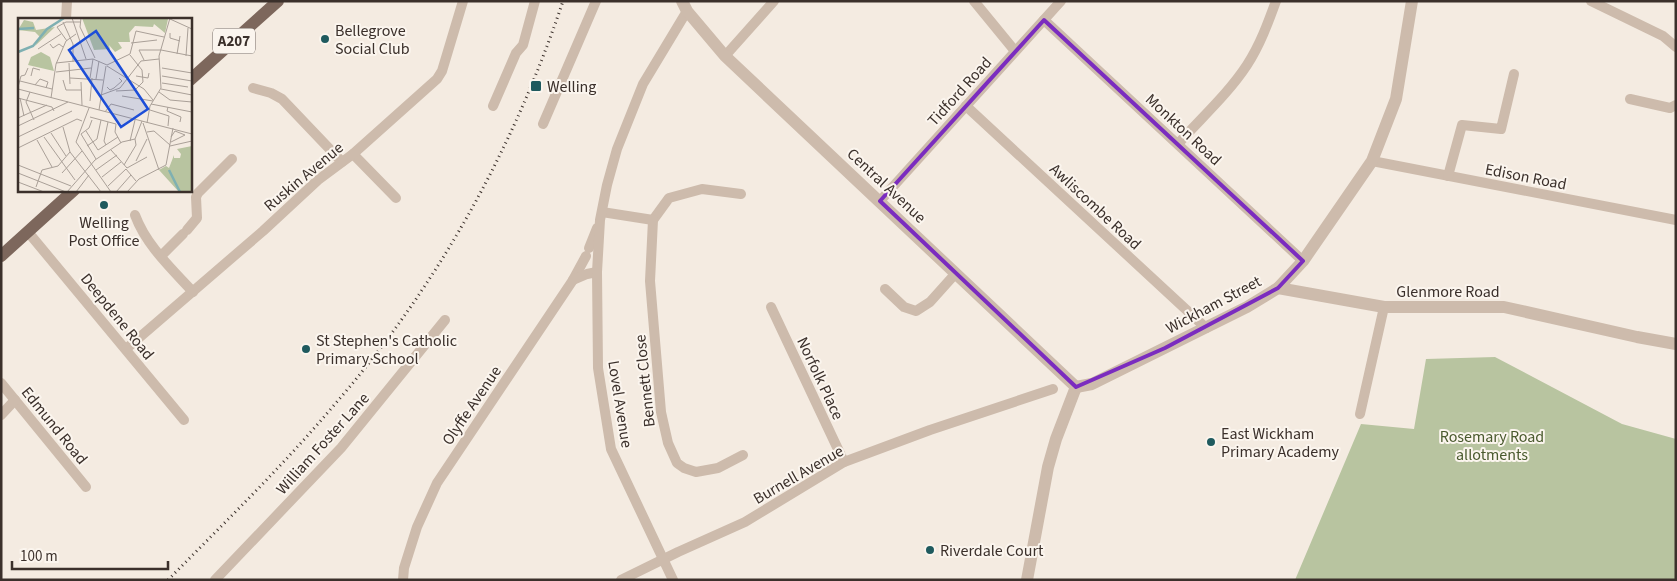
<svg xmlns="http://www.w3.org/2000/svg" width="1677" height="581" font-family="'Source Sans 3',sans-serif">
	<rect width="100%" height="100%" fill="#f4ebe1"/>
	<polygon fill="#b8c4a0" points="1495,357 1622,424 1676,439 1676,580 1295,580 1361,424 1414,429 1426,359"/>
	<g fill="none" stroke-linecap="round" stroke-linejoin="round">
		<g stroke="#cdbbac" stroke-width="10">
			<polyline points="974,1 1015,51"/>
			<polyline points="1591,1 1663,36 1676,47"/>
			<polyline points="66,19 67,1"/>
			<polyline points="1044,20 1303,261"/>
			<polyline points="725,56 774,1"/>
			<polyline points="253,88 271,93 282,99 342,162"/>
			<polyline points="1630,99 1670,108 1676,105"/>
			<polyline points="493,106 516,53 523,45 535,1"/>
			<polyline points="966,106 1206,328"/>
			<polyline points="543,124 596,1"/>
			<path d="M 1178,144 C 1201,118 1228,94 1247,65 C 1260,45 1268,23 1276,1"/>
			<polyline points="353,154 396,198"/>
			<polyline points="1372,161 1676,220"/>
			<polyline points="1448,176 1462,125 1501,129 1514,74"/>
			<polyline points="741,194 702,189 669,198 653,220 650,281 661,412 668,443 677,463 684,468 696,472 718,468 743,455"/>
			<polyline points="880,201 1061,1"/>
			<polyline points="602,212 653,220"/>
			<path d="M 135,215 C 146,245 171,268 193,292"/>
			<polyline points="187,230 197,218 196,197 198,193 232,159"/>
			<polyline points="28,232 184,420"/>
			<polyline points="589,248 597,228"/>
			<polyline points="161,256 183,234"/>
			<polyline points="573,280 586,256"/>
			<polyline points="885,289 904,307 916,311 930,302 956,273"/>
			<polyline points="771,307 844,462"/>
			<polyline points="126,349 263,231 318,180 353,154 437,79 442,71 463,1"/>
			<polyline points="1,383 86,487"/>
			<polyline points="1360,414 1384,307"/>
			<polyline points="1,415 15,400"/>
			<polyline points="215,580 341,448 445,320"/>
			<polyline points="403,580 404,568 417,527 437,483 573,280 587,274 597,272"/>
			<polyline points="621,580 678,552 745,522 844,462 930,430 1053,389"/>
			<polyline points="673,580 611,449 598,368 597,272 600,220 607,185 617,149 643,84 687,11"/>
		</g>
		<g stroke="#cdbbac" stroke-width="12">
			<polyline points="682,1 687,11 725,56 1076,387"/>
			<polyline points="1278,288 1384,307 1504,307 1637,337 1676,344"/>
			<polyline points="1076,387 1092,384 1247,307 1278,288 1303,261 1372,161 1396,99 1412,1"/>
			<polyline points="1027,580 1048,467 1056,439 1076,387"/>
		</g>
		<g stroke="#7d675c" stroke-width="12">
			<polyline points="190,80 278,1"/>
			<polyline points="1,256 74,190"/>
		</g>
		<path stroke="#3b302b" stroke-width="3" stroke-dasharray="1 4" stroke-linecap="butt" d="M 168,580 C 225,522 283,466 335,404 C 437,287 514,148 563,1"/>
	</g>
	<path fill="none" stroke="#7b2cbf" stroke-width="4" stroke-linejoin="round" d="M 1044,20 L 1303,261 L 1278,288 L 1165,348 L 1076,387 L 880,201 Z"/>
	<g fill="#1f5a5e" stroke="#fbf5ee" stroke-width="2">
		<circle cx="325" cy="39" r="5"/>
		<rect x="530" y="80" width="12" height="12" rx="2.5"/>
		<circle cx="104" cy="205" r="5"/>
		<circle cx="306" cy="349" r="5"/>
		<circle cx="1211" cy="442" r="5"/>
		<circle cx="930" cy="550" r="5"/>
	</g>
	<g text-anchor="middle" stroke-width="4" stroke-linejoin="round" paint-order="stroke">
		<rect fill="#fbf5ee" stroke="#756b66" stroke-width="1" x="213" y="28.5" width="42" height="25" rx="4"/>
		<g font-size="15" font-weight="bold" fill="#3b302b">
			<text x="234" y="46">A207</text>
		</g>
		<g font-size="16" fill="#3b302b" stroke="#fbf5ee" text-anchor="start">
			<text x="335" y="36">Bellegrove<tspan x="335" dy="18">Social Club</tspan></text>
			<text x="547" y="92">Welling</text>
			<text x="104" y="228" text-anchor="middle">Welling<tspan x="104" dy="18">Post Office</tspan></text>
			<text x="316" y="346">St Stephen's Catholic<tspan x="316" dy="18">Primary School</tspan></text>
			<text x="1221" y="439">East Wickham<tspan x="1221" dy="18">Primary Academy</tspan></text>
			<text x="940" y="556">Riverdale Court</text>
		</g>
		<g font-size="16" fill="#3b302b" stroke="#fbf5ee">
			<text transform="translate(959 91) rotate(-48)" y="6">Tidford Road</text>
			<text transform="translate(1184 129) rotate(43)" y="6">Monkton Road</text>
			<text transform="translate(303 176) rotate(-40)" y="6">Ruskin Avenue</text>
			<text transform="translate(1526 176) rotate(11)" y="6">Edison Road</text>
			<text transform="translate(887 185) rotate(43)" y="6">Central Avenue</text>
			<text transform="translate(1096 206) rotate(43)" y="6">Awliscombe Road</text>
			<text x="1448" y="297">Glenmore Road</text>
			<text transform="translate(1213 304) rotate(-28)" y="6">Wickham Street</text>
			<text transform="translate(118 316) rotate(51)" y="6">Deepdene Road</text>
			<text transform="translate(821 378) rotate(65)" y="6">Norfolk Place</text>
			<text transform="translate(644 381) rotate(-96)" y="6">Bennett Close</text>
			<text transform="translate(621 404) rotate(81)" y="6">Lovel Avenue</text>
			<text transform="translate(471 405) rotate(-56)" y="6">Olyffe Avenue</text>
			<text transform="translate(55 425) rotate(51)" y="6">Edmund Road</text>
			<text transform="translate(322 443) rotate(-48)" y="6">William Foster Lane</text>
			<text transform="translate(798 474) rotate(-30)" y="6">Burnell Avenue</text>
		</g>
		<g font-size="16" fill="#4a5a2e" stroke="#fbf5ee">
			<text x="1492" y="442">Rosemary Road<tspan x="1492" dy="18">allotments</tspan></text>
		</g>
	</g>
	<g transform="translate(18 18)">
		<rect width="174" height="174" fill="#f4ebe1"/>
		<path d="M 64,0 L 146,1 L 150,1 L 147,15 L 136,6 L 135,9 L 117,8 L 111,15 L 112,24 L 100,24 L 104,30 L 97,34 L 91,27 L 92,31 L 76,32 ZM 6,2 L 15,4 L 18,12 L 37,9 L 17,28 L 22,19 L 17,14 L 0,12 ZM 23,34 L 32,39 L 36,53 L 10,47 L 13,39 ZM 174,128 L 174,174 L 161,174 L 141,152 L 148,148 L 151,150 L 156,137 L 156,140 L 162,140 L 163,136 L 159,131 Z" fill="#b8c4a0"/>
		<path fill="none" stroke="#7fb0b2" stroke-width="2.5" d="M 0,11 L 16,10M 0,34 L 15,28 L 29,11 L 46,0M 151,152 L 162,174"/>
		<path fill="none" stroke="#aaa098" stroke-width="1" d="M 54,0 L 68,41M 63,0 L 62,9 L 77,40M 152,1 L 174,11M 45,4 L 55,26 L 55,44M 152,15 L 152,20 L 162,23M 49,23 L 39,9 L 48,4 L 62,4M 113,25 L 139,22M 32,26 L 35,30 L 41,26 L 45,29M 20,31 L 43,16M 143,32 L 174,38M 159,36 L 162,18M 168,38 L 170,10M 126,42 L 121,32 L 143,32M 38,45 L 75,41 L 89,47 L 112,36 L 118,13 L 146,19M 51,45 L 52,66M 89,48 L 126,71 L 135,82M 144,50 L 174,55M 38,54 L 73,50M 13,58 L 15,50 L 22,52M 118,58 L 130,60 L 131,55M 144,58 L 174,63M 52,60 L 85,62M 72,60 L 75,41M 78,61 L 81,43M 45,62 L 48,72 L 63,72M 2,63 L 34,71M 63,64 L 64,87M 144,65 L 170,69M 17,67 L 22,61 L 30,64 L 28,70M 0,69 L 3,58 L 7,57 L 10,50M 89,69 L 92,72 L 96,70 L 104,63 L 101,60M 0,71 L 174,116M 143,71 L 174,77M 98,73 L 117,72 L 125,64 L 124,52 L 112,37M 12,74 L 8,84 L 16,102M 141,74 L 152,82 L 174,84M 83,77 L 102,70 L 123,43 L 141,41M 104,78 L 135,83M 0,80 L 34,89 L 36,93M 2,80 L 6,98M 33,80 L 38,46 L 48,23 L 58,16M 72,83 L 74,60M 133,86 L 174,94M 150,89 L 149,93 L 163,99 L 162,104M 71,90 L 58,124 L 93,174M 81,92 L 88,48M 132,92 L 151,98 L 150,108M 87,94 L 93,86 L 116,92M 72,99 L 98,106 L 97,114 L 103,125M 0,100 L 29,87M 125,105 L 141,152M 129,105 L 132,88 L 143,70 L 141,38 L 152,0M 0,108 L 50,84M 45,109 L 52,134 L 83,174M 68,113 L 80,132 L 100,119M 129,114 L 136,113 L 152,127M 33,115 L 48,138M 63,116 L 78,141M 63,116 L 71,110 L 74,102M 0,119 L 54,93M 26,119 L 57,162M 153,119 L 157,113 L 167,117 L 153,124M 19,122 L 34,149M 112,123 L 117,102M 88,127 L 86,123 L 90,104M 69,128 L 79,121 L 83,102M 152,128 L 174,123M 0,130 L 59,101 L 64,103M 93,132 L 109,150 L 129,139M 118,143 L 129,121M 0,147 L 53,168M 106,147 L 118,127 L 117,121M 78,152 L 99,137M 0,155 L 48,174M 44,155 L 64,133M 84,159 L 103,144M 0,164 L 26,174M 90,168 L 108,151 L 118,163M 18,169 L 24,152 L 40,148 L 52,134M 49,174 L 77,142 L 104,124 L 117,121 L 124,103M 58,174 L 71,157M 98,174 L 113,157M 109,174 L 121,161 L 148,147 L 155,110"/>
		<path fill="#1d4ed8" fill-opacity="0.15" stroke="#1d4ed8" stroke-width="2.5" d="M 78,13 L 130,91 L 103,109 L 51,32 Z"/>
		<rect width="174" height="174" fill="none" stroke="#3b302b" stroke-width="2.5"/>
	</g>
	<rect width="1677" height="581" fill="none" stroke="#3b302b" stroke-width="5"/>
	<path d="M12 561v8h156v-8" fill="none" stroke="#3b302b" stroke-width="2.5"/>
	<text x="20" y="561" font-size="15" fill="#3b302b" stroke="#fbf5ee" stroke-width="4" paint-order="stroke">100 m</text>
</svg>
